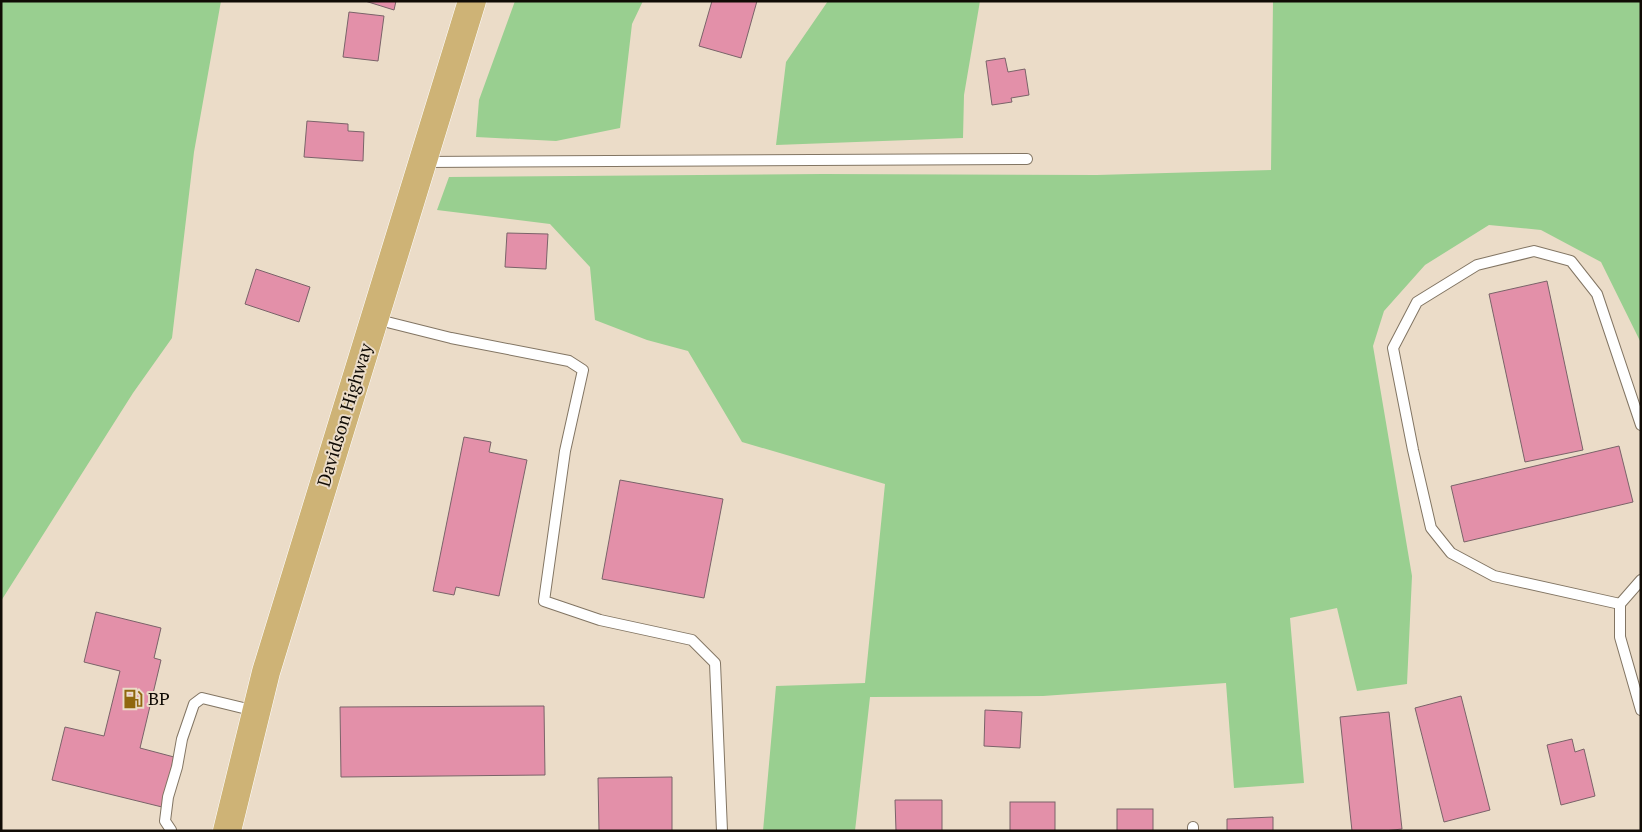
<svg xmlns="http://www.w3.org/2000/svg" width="1642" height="832" font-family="'PT Serif',serif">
	<rect width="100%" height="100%" fill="#ebdcc8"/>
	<g fill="#99cf90">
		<polygon points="1,1 221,1 194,152 172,338 133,393 1,601"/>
		<polygon points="515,1 643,1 632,24 620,128 556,141 476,137 479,100"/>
		<polygon points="828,1 980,1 964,95 963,138 776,145 786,62"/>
		<polygon points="1273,1 1641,1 1641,343 1601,262 1541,230 1489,225 1425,265 1384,311 1373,346 1412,576 1407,684 1357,691 1337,608 1290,618 1304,783 1234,788 1226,683 1043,696 870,697 855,831 763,831 776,686 865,683 885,484 742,442 688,351 647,340 595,320 590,267 550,224 437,210 449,177 823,174 1097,175 1271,170"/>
	</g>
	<g fill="#e390a9" stroke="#7a6369">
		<polygon points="365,1 396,1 394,10"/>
		<polygon points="712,1 757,1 741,58 699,46"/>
		<polygon points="349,12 384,16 378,61 343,57"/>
		<polygon points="1005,58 1008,72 1025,69 1029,95 1011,98 1012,102 992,105 986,61"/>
		<polygon points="307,121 348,124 348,131 364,132 363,161 304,157"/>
		<polygon points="507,233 548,234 546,269 505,267"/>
		<polygon points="256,269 310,287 299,322 245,304"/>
		<polygon points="1547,281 1583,450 1525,462 1489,294"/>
		<polygon points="464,437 491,442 489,452 527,460 499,596 456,587 454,595 433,591"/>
		<polygon points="1619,446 1633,502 1464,542 1451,486"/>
		<polygon points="620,480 723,499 704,598 602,579"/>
		<polygon points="96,612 161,628 154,658 161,660 140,748 174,757 162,807 52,780 65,727 104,736 120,671 84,662"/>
		<polygon points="1461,696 1490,810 1444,822 1415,708"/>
		<polygon points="544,706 545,775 341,777 340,707"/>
		<polygon points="985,710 1022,712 1020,748 984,746"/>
		<polygon points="1389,712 1402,829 1384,831 1352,831 1340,717"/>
		<polygon points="1572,739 1575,752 1584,749 1595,796 1561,805 1547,745"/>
		<polygon points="672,777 672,831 599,831 598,778"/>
		<polygon points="895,800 942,800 942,831 896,831"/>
		<rect x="1010" y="802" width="45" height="29"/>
		<rect x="1117" y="809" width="36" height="22"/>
		<polygon points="1273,817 1273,831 1227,831 1227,819"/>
	</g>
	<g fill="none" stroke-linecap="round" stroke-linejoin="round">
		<defs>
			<g id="service">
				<polyline points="424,162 1027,159"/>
				<polyline points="375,319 451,338 569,361 583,370 565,451 544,601 600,620 692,640 715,663 722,831"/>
				<polyline points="1641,580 1620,604 1620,637 1641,710"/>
				<polyline points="1620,604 1494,576 1451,553 1431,528 1413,450 1393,348 1417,302 1477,265 1534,251 1571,261 1597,294 1641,425"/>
				<polyline points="1193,827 1193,831"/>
				<polyline points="171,830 165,821 168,797 177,767 182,739 194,704 202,698 255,711"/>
			</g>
			<polyline id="primary" points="227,831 266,672 472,1"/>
		</defs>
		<use href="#service" stroke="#827563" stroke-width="12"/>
		<use href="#primary" stroke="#fff" stroke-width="29"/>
		<use href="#service" stroke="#fff" stroke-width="10"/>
		<use href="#primary" stroke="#ceb376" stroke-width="28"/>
	</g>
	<defs>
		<symbol id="fuel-bare" viewBox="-9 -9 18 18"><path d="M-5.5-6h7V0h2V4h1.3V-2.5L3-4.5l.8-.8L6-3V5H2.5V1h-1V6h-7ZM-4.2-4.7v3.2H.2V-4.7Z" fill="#90670e" stroke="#ebdcc8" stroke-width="2.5" paint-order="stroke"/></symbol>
	</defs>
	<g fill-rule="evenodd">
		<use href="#fuel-bare" x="119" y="685" width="28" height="28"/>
	</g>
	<g text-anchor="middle" stroke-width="4" stroke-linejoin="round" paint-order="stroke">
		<g font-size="18" fill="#100b05" stroke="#ebdcc8">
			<text transform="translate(345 415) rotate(-73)" y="6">Davidson Highway</text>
		</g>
		<g font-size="18" fill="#100b05" stroke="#ebdcc8" text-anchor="start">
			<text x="148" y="705">BP</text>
		</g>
	</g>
	<rect width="1642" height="832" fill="none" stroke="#100b05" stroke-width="5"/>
</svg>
